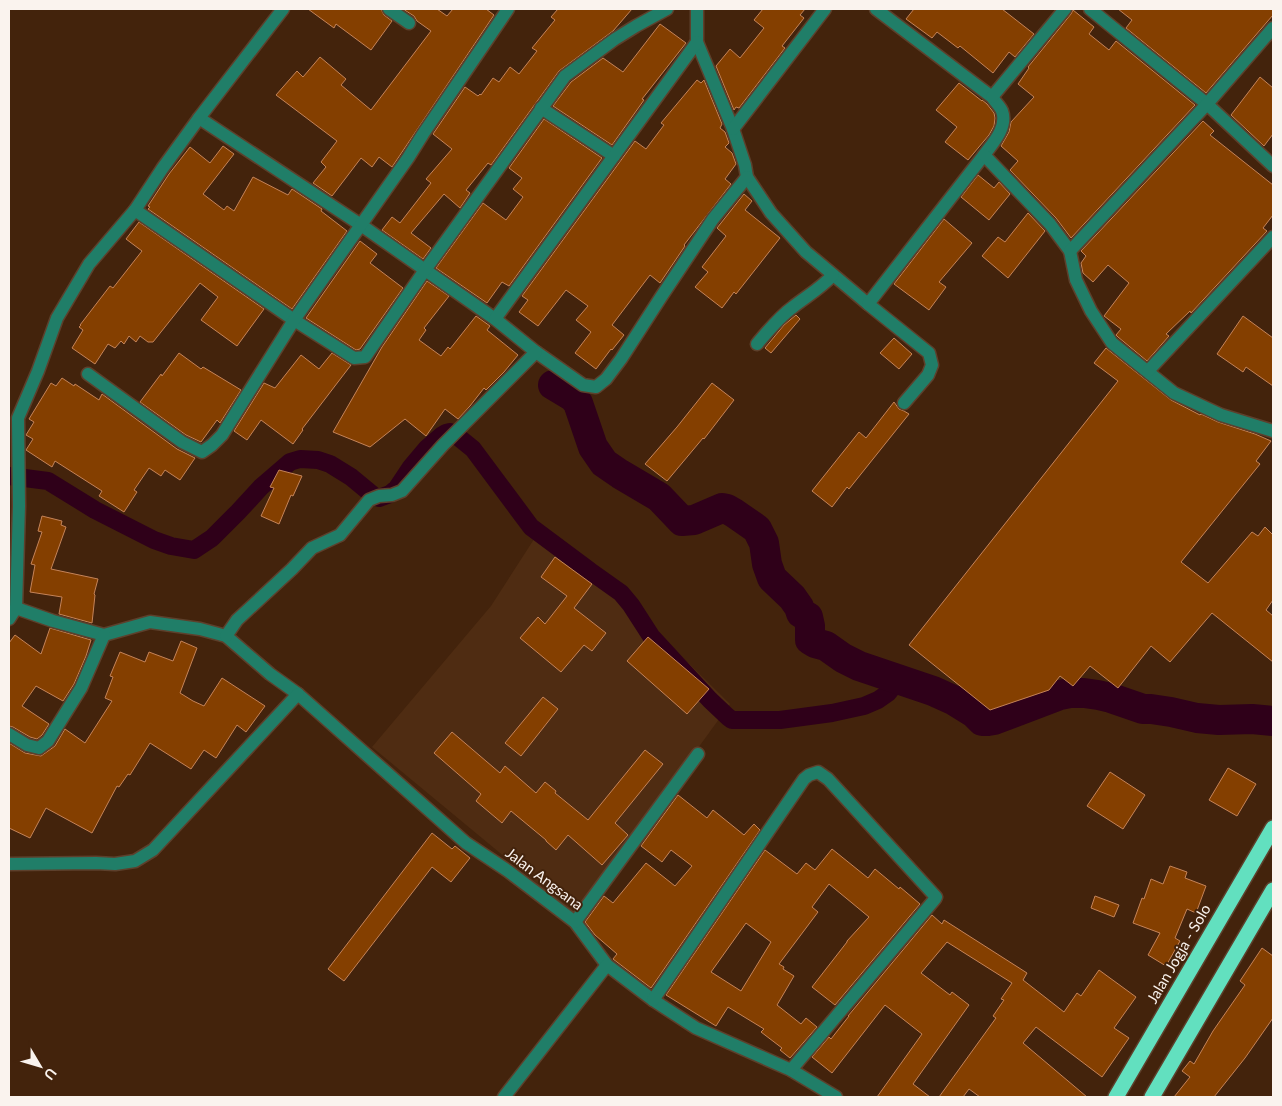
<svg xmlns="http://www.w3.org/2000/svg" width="1282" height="1106" font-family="Lato,sans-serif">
	<rect width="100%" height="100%" fill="#43230c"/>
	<polygon fill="#4f2c12" points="538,533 643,618 730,704 576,916 372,747 491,606"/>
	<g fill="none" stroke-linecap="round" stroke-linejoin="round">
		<polyline stroke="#2f0019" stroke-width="18" points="9,476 48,481 95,510 154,540 171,546 194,550 212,538 238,512 261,487 290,462 300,459 318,460 330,464 351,477 374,496 379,498 390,494 397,488 411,467 427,448 441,436 446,433 450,432 457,436 473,449 531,527 590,571 621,593 631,605 651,636 710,700 728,717 732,720 780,720 832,713 864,706 878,700 888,693 896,683 905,681"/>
		<polyline stroke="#2f0019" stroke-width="30" points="553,385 573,397 578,403 593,447 604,463 620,474 659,497 682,521 694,520 722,508 727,509 734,513 757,529 764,543 767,564 772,578 792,597 799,607 801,613 808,617 810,626 810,640 815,643 826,646 843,658 859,666 933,691 953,700 974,713 982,721 988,721 994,720 1060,695 1070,693 1084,693 1098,695 1111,698 1143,709 1151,709 1171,712 1197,718 1219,720 1252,719 1273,721"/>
	</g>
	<g fill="#843f00" stroke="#c58358" fill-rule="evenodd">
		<polygon points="308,9 381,9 384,15 392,21 371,50 336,24 334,28"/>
		<polygon points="403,9 437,9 447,16 453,9 486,9 494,15 392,167 379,157 372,167 361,158 332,196 313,183 326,167 321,162 337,141 276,95 297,71 303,77 320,57 346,79 341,85 371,110 431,31 417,21 414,16"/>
		<polygon points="558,9 632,9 613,31 559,71 491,165 488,163 466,190 470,193 460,208 444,194 411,233 431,248 423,259 382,230 392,217 400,223 431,183 426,179 452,149 433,134 465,87 478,96 480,94 481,95 493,78 499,82 510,67 519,74 537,51 532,48 555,20 551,17"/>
		<polygon points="763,9 805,9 800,15 804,18 782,46 785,48 739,108 736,107 734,110 716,66 730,49 740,58 764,28 754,20"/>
		<polygon points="914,9 1002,9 1034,34 1015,57 1009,52 993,73 960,46 958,48 937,32 932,38 906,19"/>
		<polygon points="1118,9 1273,9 1273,15 1206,93 1126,28 1132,20"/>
		<polygon points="1073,10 1094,27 1089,34 1109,50 1116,41 1195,105 1071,238 1056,218 1010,170 1018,161 1001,146 1009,132 1011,122 1034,97 1018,84 1029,68 1028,67 1071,14"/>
		<polygon points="660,24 686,43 642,99 644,100 612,145 553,106 571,82 603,58 623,72"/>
		<polygon points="1260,77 1273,88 1273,134 1264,146 1231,115"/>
		<polygon points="697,80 701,83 704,80 722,124 720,128 725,132 729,143 725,147 732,153 736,164 725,179 731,184 684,245 685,246 660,283 650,275 612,325 624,335 612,350 611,349 596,369 575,353 591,332 576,320 588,306 566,290 538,326 519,312 528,300 522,296 635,141 646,149 664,125 661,123"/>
		<polygon points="959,83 982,101 982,100 987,104 994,113 995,118 994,126 989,135 968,160 945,142 957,127 936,110"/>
		<polygon points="544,119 602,158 509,286 502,282 487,303 436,268 483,203 506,220 523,197 513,189 522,178 509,168"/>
		<polygon points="1203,121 1214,131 1210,135 1273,185 1273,215 1263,228 1267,231 1191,313 1190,311 1166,334 1169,336 1147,361 1118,337 1116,335 1121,329 1104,316 1129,283 1108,265 1093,282 1083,273 1081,263 1086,256 1081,251"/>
		<polygon points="223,146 234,154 203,194 224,210 227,206 234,211 253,177 288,195 292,189 322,209 321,211 347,231 292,309 148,209 150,207 148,206 169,174 190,147 210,163"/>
		<polygon points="978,175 994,188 999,182 1010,194 989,220 961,197"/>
		<polygon points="744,194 752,201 745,210 780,238 736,294 734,292 722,308 695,287 708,272 702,267 726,236 717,228"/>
		<polygon points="1028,213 1045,231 1008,278 982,256 998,237 1005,242"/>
		<polygon points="944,219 972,243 939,282 946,287 929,310 894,284"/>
		<polygon points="139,222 264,309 237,346 201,320 218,297 200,283 153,342 148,342 140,336 136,342 129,336 124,344 121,341 115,348 108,344 95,364 72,348 83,330 79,327 81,325 80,325 110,286 113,288 142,251 126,239"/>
		<polygon points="360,241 377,254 370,263 403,288 360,349 356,350 306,318"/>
		<polygon points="427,281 449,296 424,328 426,330 419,340 441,356 448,347 450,349 476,316 490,326 487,330 518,355 504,372 486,390 484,388 470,406 458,419 445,409 426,436 405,419 370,447 333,432 382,347"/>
		<polygon points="796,315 800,319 771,353 765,348 784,325"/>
		<polygon points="1243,316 1273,338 1273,386 1246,367 1243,372 1217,354"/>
		<polygon points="894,338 912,354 899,369 880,353"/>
		<polygon points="1106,348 1171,400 1200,415 1201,414 1218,422 1255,434 1271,441 1256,461 1260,464 1181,562 1208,583 1252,532 1258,536 1265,527 1273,535 1273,600 1266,610 1273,616 1273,662 1212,613 1170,662 1151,646 1118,688 1090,666 1073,686 1060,676 1049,690 990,710 909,645 1118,381 1094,363"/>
		<polygon points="179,353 201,369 203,367 241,390 220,423 217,420 201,442 186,435 140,402 161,374 162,376"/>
		<polygon points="332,353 351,365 302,429 303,430 293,444 261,420 247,440 234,431 264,383 275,388 301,355 319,369"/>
		<polygon points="62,378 74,386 75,384 99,400 102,394 177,449 195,458 180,480 165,470 161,476 149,468 134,490 137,492 124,512 99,496 102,491 55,461 52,467 26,450 33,439 26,435 34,422 29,419 51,383 56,386"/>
		<polygon points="712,383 734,400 704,439 703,438 667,481 645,464 677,427"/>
		<polygon points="894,402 899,409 904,411 909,414 849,489 847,487 832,507 812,491 859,432 866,438"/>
		<polygon points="279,470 302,476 293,496 291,495 279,524 261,516 274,488 270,487"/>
		<polygon points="42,516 62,521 61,525 66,527 51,569 98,579 94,594 95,595 92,623 59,614 62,597 30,592 35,565 31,564 42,532 38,531"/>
		<polygon points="555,557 592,584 574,608 606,633 592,651 584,645 561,672 520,638 538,617 545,624 567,596 541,577"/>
		<polygon points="50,628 91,640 86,656 74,684 63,701 36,686 22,706 49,724 42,735 37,739 30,737 13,727 9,726 9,643 15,635 41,654"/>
		<polygon points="648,637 709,689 687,714 627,661"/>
		<polygon points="181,641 197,648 180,693 193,701 204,706 222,678 265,706 246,732 237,725 216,758 204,750 191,769 150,743 130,775 128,774 119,787 117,786 92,833 46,808 30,838 9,828 9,743 25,753 41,756 55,746 65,729 85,743 112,701 105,698 113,677 110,676 120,652 145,662 149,652 173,661"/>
		<polygon points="543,697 558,709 521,756 505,743"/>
		<polygon points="452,732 500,773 505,766 536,793 545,782 556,791 555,793 588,820 645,750 663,764 615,823 628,835 602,865 568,835 556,850 546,841 546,840 511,811 502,823 476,801 481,794 434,753"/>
		<polygon points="1228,768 1256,784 1237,816 1209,800"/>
		<polygon points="1110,772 1145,795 1123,829 1087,806"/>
		<polygon points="678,795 707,818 713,810 744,835 754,824 760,830 651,988 613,959 617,954 595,935 585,922 604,896 613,903 646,863 675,886 692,866 671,850 662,862 641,846"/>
		<polygon points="432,833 452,849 455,846 470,858 451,882 432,867 344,981 328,969"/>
		<path d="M 832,849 L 868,878 L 875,869 L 899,889 L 900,887 L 920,904 L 835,1005 L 812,987 L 847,942 L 847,941 L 869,917 L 829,884 L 812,907 L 818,912 L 779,964 L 784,967 L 783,969 L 794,976 L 777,1005 L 801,1024 L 806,1018 L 817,1027 L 790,1058 L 780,1050 L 782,1048 L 761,1032 L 764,1029 L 728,1007 L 716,1026 L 666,995 L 765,850 L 797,874 L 806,863 L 815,870 ZM 746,923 L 771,942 L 741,991 L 711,972 Z"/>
		<polygon points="1170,866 1187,872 1185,878 1206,886 1196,913 1187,909 1175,938 1180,941 1166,966 1148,955 1160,933 1133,923 1142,898 1144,899 1151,879 1163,884"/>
		<polygon points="1095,896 1119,905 1114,917 1091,908"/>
		<polygon points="932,915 942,924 944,920 1027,973 1023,980 1064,1012 1077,993 1081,996 1099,970 1136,997 1114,1028 1129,1038 1102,1077 1036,1027 1023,1043 1087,1097 980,1097 969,1089 963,1097 939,1097 996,1018 993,1016 1004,1000 1001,999 1012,983 947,942 921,973 950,995 952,992 969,1005 913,1084 930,1097 877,1097 922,1034 885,1005 832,1073 812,1057 829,1037 831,1039 849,1016 848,1016"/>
		<polygon points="1262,948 1273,956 1273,1018 1245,1058 1214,1097 1174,1097 1190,1077 1182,1071 1190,1061 1194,1064 1213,1031 1245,985 1240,981"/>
	</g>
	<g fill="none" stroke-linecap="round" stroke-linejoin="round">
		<defs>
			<g id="street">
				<polyline points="389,9 409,23"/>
				<polyline points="697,9 697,42 733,129 745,165 747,177 771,213 806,252 868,304"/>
				<path d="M 876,9 L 992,97 C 995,102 1000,106 1002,111 C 1008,127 993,143 984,155 L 868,304 L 929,353 L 932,365 L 928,375 L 904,403"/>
				<polyline points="1090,9 1207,104 1273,166"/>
				<polyline points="992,97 1065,9"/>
				<polyline points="541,108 614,156"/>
				<polyline points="199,118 361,225 495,319 536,352 583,385 596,387 606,379 621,359 661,297 713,219 747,177"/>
				<polyline points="733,129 825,9"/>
				<polyline points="984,155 1050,224 1070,251 1076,280 1091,311 1112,343 1174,393 1221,415 1273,431"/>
				<polyline points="135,210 294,320 354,358 365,357 425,270 565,76 615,39 636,26 667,9"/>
				<polyline points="1070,251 1207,104 1273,28"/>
				<polyline points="495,319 697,42"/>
				<path d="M 757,344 C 768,331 779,317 793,307 C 807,296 821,288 833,275"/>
				<polyline points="1148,371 1273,237"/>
				<polyline points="88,374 182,442 202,452 212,445 222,435 294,320 408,158 423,134 508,9"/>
				<polyline points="16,608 53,621 104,635 150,622 200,629 226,636 270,674 298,694 466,843 508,871 575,922 607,965 653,1000 696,1028 791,1070 836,1097"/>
				<polyline points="9,619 16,608 19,506 18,418 38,371 57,318 89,264 135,210 162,169 199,118 283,9"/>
				<polyline points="226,636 237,620 292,569 312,548 340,535 369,500 379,496 392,495 402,491 443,445 536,352"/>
				<polyline points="9,734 27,745 39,748 48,741 81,688 104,635"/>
				<polyline points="9,864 96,863 115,864 135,861 153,850 298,694"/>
				<polyline points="575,922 698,754"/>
				<polyline points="653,1000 804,779 809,775 818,772 828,779 936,897 935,899 791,1070"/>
				<polyline points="504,1097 607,965"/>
			</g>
			<g id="highway">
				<polyline points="1116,1097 1273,828"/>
				<polyline points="1152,1097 1273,890"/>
			</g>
		</defs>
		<use href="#street" stroke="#5d402c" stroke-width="15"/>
		<use href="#highway" stroke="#5d402c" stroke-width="18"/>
		<use href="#street" stroke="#207e68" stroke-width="12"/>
		<use href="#highway" stroke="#62e0bf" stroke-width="15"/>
	</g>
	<g text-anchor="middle" stroke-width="4" stroke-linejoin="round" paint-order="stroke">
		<g font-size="15" fill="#faf3ee" stroke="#43230c">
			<text transform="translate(544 879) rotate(37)" y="5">Jalan Angsana</text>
			<text transform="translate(1179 954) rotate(-60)" y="5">Jalan Jogja - Solo</text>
		</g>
	</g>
	<rect width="1282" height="1106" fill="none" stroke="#faf3ee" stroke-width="20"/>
	<g transform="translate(40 1066) rotate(128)" stroke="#43230c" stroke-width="4" paint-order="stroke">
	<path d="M0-4L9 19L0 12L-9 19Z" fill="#faf3ee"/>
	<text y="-8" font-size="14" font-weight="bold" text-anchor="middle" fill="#faf3ee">U</text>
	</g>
</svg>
